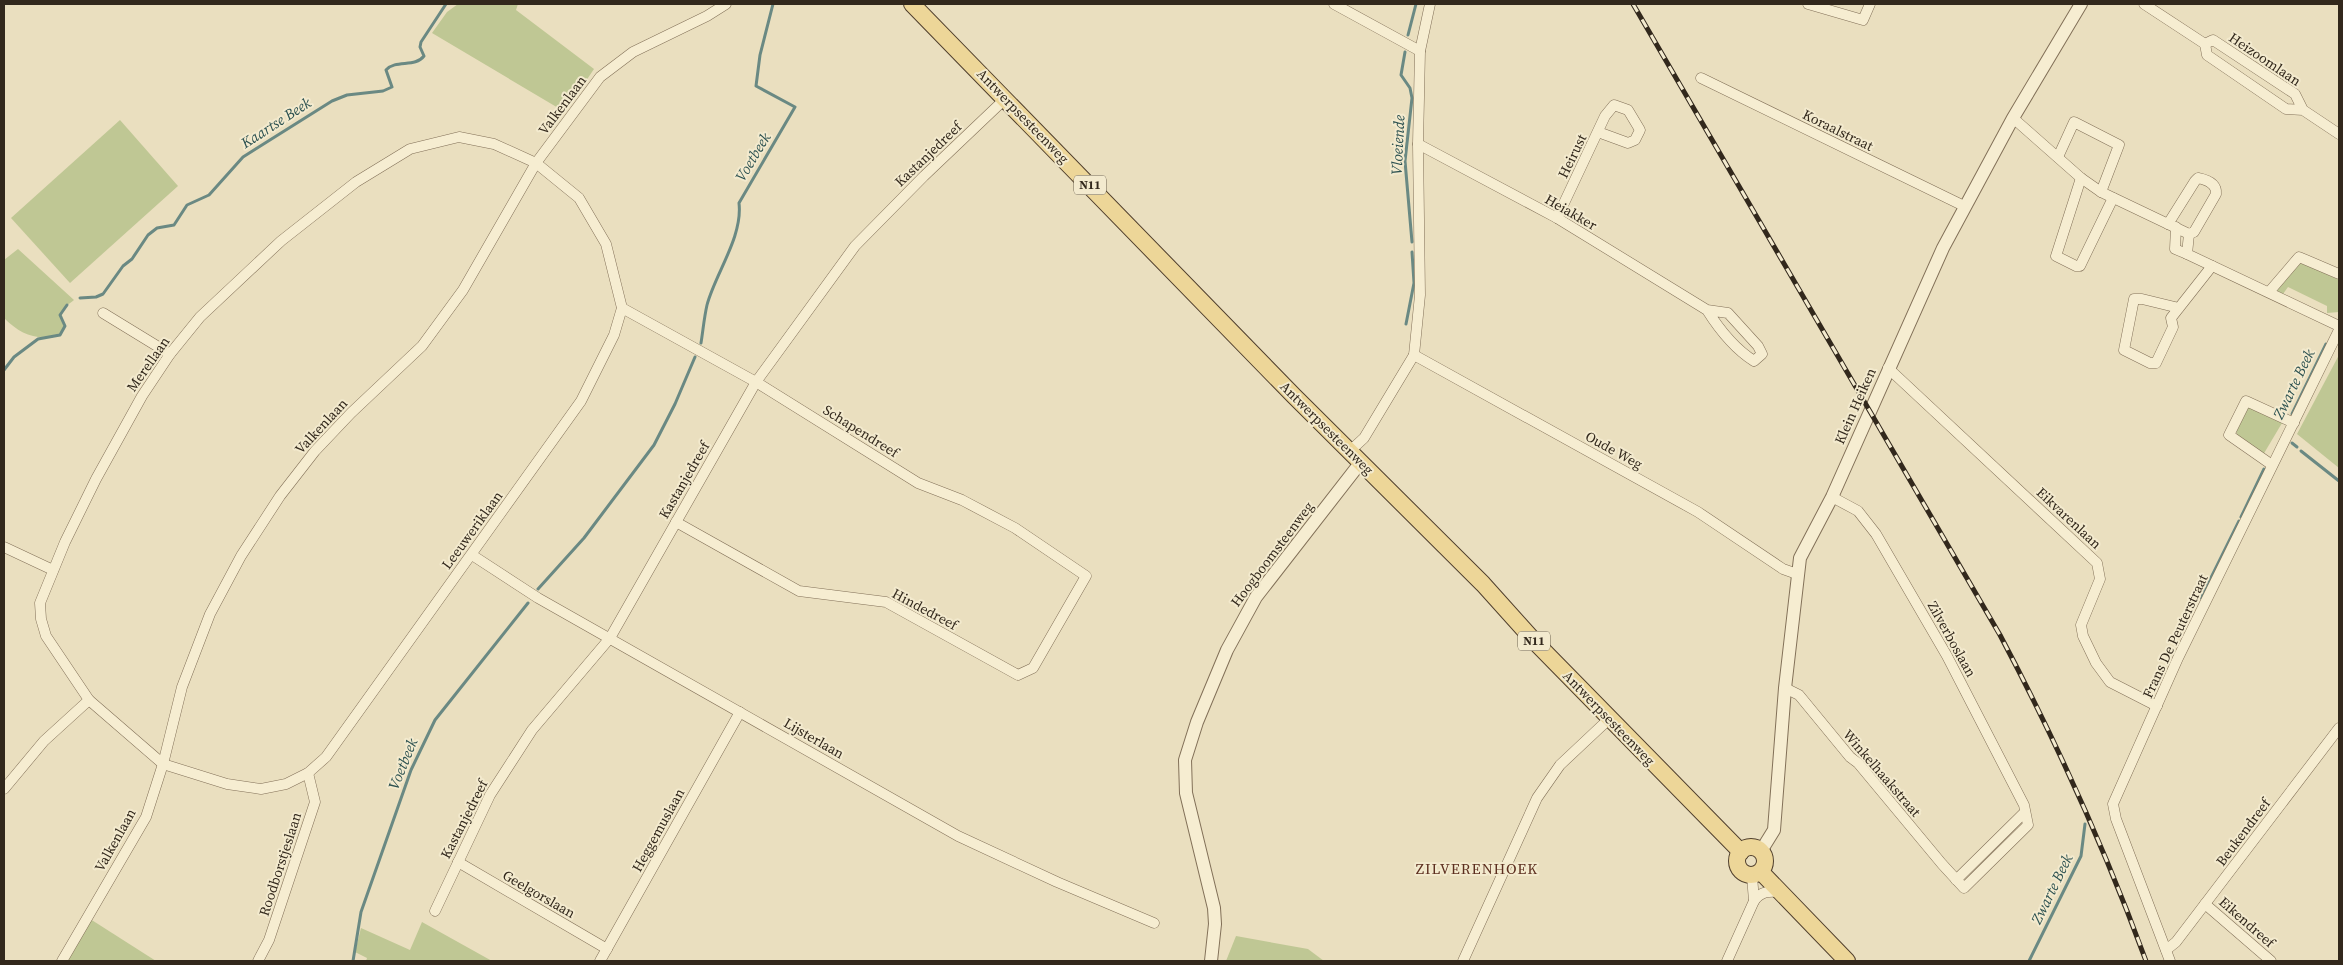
<svg xmlns="http://www.w3.org/2000/svg" width="2343" height="965" font-family="'Source Serif 4',serif">
	<rect width="100%" height="100%" fill="#eadfbf"/>
	<g fill="#bfc794">
		<polygon points="458,4 518,4 516,10 594,69 565,112 432,33 447,12"/>
		<polygon points="120,120 178,186 70,283 11,218"/>
		<path d="M 18,249 L 74,300 C 62,309 59,312 65,326 L 60,335 C 37,341 21,335 4,318 L 4,260 Z"/>
		<polygon points="2303,263 2339,280 2339,312 2327,313 2327,306 2288,287 2283,294 2277,291 2298,264"/>
		<polygon points="2339,355 2339,468 2297,434"/>
		<polygon points="2250,407 2282,423 2263,455 2240,440 2235,429 2244,409"/>
		<polygon points="87,917 156,961 65,961"/>
		<polygon points="422,922 492,961 366,961 367,958 355,952 361,928 410,950"/>
		<polygon points="1236,936 1308,949 1324,961 1226,961"/>
	</g>
	<g fill="none" stroke-linecap="round" stroke-linejoin="round">
		<g stroke="#6a8983" stroke-width="3">
			<polyline points="1408,35 1416,4"/>
			<polyline points="1405,52 1401,75 1410,88 1412,98 1405,161 1412,242"/>
			<path d="M 80,298 L 96,297 L 103,294 L 123,266 L 132,259 L 148,235 L 157,228 L 174,225 L 187,205 L 209,195 L 243,157 L 332,101 L 347,95 L 383,91 L 392,87 L 386,70 C 396,59 415,68 424,56 L 420,47 L 421,42 L 446,4"/>
			<polyline points="1406,324 1414,283 1412,252"/>
			<path d="M 701,343 C 703,331 704,318 707,305 C 715,274 743,237 739,203 L 795,107 L 756,86 L 760,55 L 773,4"/>
			<polyline points="4,370 14,357 38,339 60,335 65,326 60,315 67,305"/>
			<polyline points="2292,414 2326,344"/>
			<polyline points="2292,443 2297,447"/>
			<polyline points="2301,451 2339,481"/>
			<polyline points="2241,517 2264,469"/>
			<polyline points="538,589 584,538 654,445 675,404 695,357"/>
			<polyline points="2201,598 2239,521"/>
			<polyline points="353,961 361,912 411,770 435,720 528,603"/>
			<polyline points="2029,961 2081,856 2085,824"/>
		</g>
		<defs>
			<g id="minor">
				<polyline points="1334,4 1420,51"/>
				<polyline points="1808,4 1863,20 1870,4"/>
				<polyline points="2144,4 2205,44"/>
				<polyline points="1701,78 1964,206"/>
				<polyline points="2303,110 2295,94 2213,40 2205,44 2207,55 2286,109 2303,110 2339,134"/>
				<polyline points="2013,118 2081,178 2101,192 2189,234 2187,254 2339,326"/>
				<polygon points="459,137 494,144 536,163 579,198 606,244 622,308 614,335 581,401 326,757 308,773 286,784 261,789 227,784 163,764 89,700 46,636 41,619 40,603 65,542 96,479 142,396 170,354 200,317 281,241 356,182 410,149"/>
				<path d="M 1418,144 L 1557,218 L 1707,310 C 1719,329 1735,349 1754,361 L 1762,354 L 1758,346 L 1728,313 L 1707,310"/>
				<polyline points="2058,157 2074,122 2119,145 2101,192"/>
				<polyline points="2081,178 2056,256 2076,266 2080,266 2113,198"/>
				<polyline points="1557,218 1605,116 1614,105 1628,110 1640,130 1635,140 1628,143 1598,132"/>
				<path d="M 2168,224 L 2195,181 L 2198,178 C 2208,180 2217,184 2216,194 L 2194,232 L 2189,234"/>
				<polyline points="2176,227 2175,249 2187,254"/>
				<polyline points="2269,292 2299,257 2339,274"/>
				<polyline points="622,308 756,382 918,483 962,500 1015,528 1086,576 1033,668 1018,675 886,602 799,591 676,522"/>
				<polyline points="2179,308 2142,299 2134,299 2124,350 2150,363 2156,363 2173,327 2171,318 2212,266"/>
				<polyline points="103,313 170,354"/>
				<polyline points="1414,355 1698,512 1783,569 1797,574"/>
				<polyline points="1888,368 2097,563 2100,579 2081,625 2083,636 2096,663 2110,682 2157,706"/>
				<polyline points="1350,451 1364,438 1414,355 1420,295 1418,144 1420,51 1430,4"/>
				<polyline points="2272,465 2229,435 2246,401 2294,423"/>
				<polyline points="4,547 53,570"/>
				<polyline points="472,555 538,598 958,836 1057,882 1154,923"/>
				<polyline points="1785,688 1799,695 1850,757 1858,763 1942,864 1964,888 2028,825 2024,805 1947,656 1876,534 1858,511 1832,497"/>
				<polyline points="4,789 44,741 89,700"/>
				<polyline points="458,862 607,949"/>
				<polyline points="1956,880 2025,812"/>
				<path d="M 1754,901 C 1761,891 1769,891 1780,892"/>
				<polyline points="2205,904 2271,961"/>
				<polyline points="435,911 490,795 532,730 610,638 756,382 855,246 924,176 1006,98"/>
				<polyline points="2166,950 2176,942 2339,728"/>
				<polyline points="62,961 146,817 163,764 182,687 210,614 241,556 280,496 315,451 351,413 422,346 463,290 536,163 600,77 633,52 707,16 726,4"/>
				<polyline points="258,961 269,940 315,802 308,773"/>
				<polyline points="600,961 740,712"/>
				<polyline points="1463,961 1537,798 1560,765 1610,718"/>
				<polyline points="1727,961 1754,901 1752,876"/>
				<polyline points="2170,961 2116,819 2113,804 2178,658 2339,330"/>
			</g>
			<g id="tertiary">
				<polyline points="1761,851 1774,830 1785,688 1800,558 1832,497 1943,248 2013,118 2081,4"/>
				<polyline points="1211,961 1215,924 1214,908 1186,793 1185,760 1197,722 1227,650 1256,597 1361,462"/>
			</g>
			<g id="primary">
				<polyline points="912,4 1294,396 1483,584 1536,643 1741,852"/>
				<circle cx="1751" cy="861" r="14"/>
				<polyline points="1761,872 1847,961"/>
			</g>
		</defs>
		<use href="#minor" stroke="#827058" stroke-width="11"/>
		<use href="#tertiary" stroke="#827058" stroke-width="14"/>
		<use href="#primary" stroke="#503f2d" stroke-width="18"/>
		<use href="#minor" stroke="#f6edd1" stroke-width="10"/>
		<use href="#tertiary" stroke="#f6edd1" stroke-width="12"/>
		<use href="#primary" stroke="#edd698" stroke-width="16"/>
		<defs>
			<path id="rail" d="M 1633,4 L 2000,635 C 2056,741 2105,849 2146,961"/>
		</defs>
		<use href="#rail" stroke="#32281c" stroke-width="5"/>
		<use href="#rail" stroke="#f3eace" stroke-width="3" stroke-dasharray="9" stroke-linecap="butt"/>
	</g>
	<g text-anchor="middle" stroke-width="4" stroke-linejoin="round" paint-order="stroke">
		<g fill="#f3eace" stroke="#6c6251" stroke-width="1">
			<rect x="1074" y="175.5" width="32" height="19" rx="4"/>
			<rect x="1518" y="631.5" width="32" height="19" rx="4"/>
		</g>
		<g font-size="12" font-weight="bold" fill="#32281c">
			<text x="1090" y="189">N11</text>
			<text x="1534" y="645">N11</text>
		</g>
		<g font-size="14" fill="#32281c" stroke="#f3eace">
			<text transform="translate(2265 59) rotate(34)" y="5">Heizoomlaan</text>
			<text transform="translate(562 105) rotate(-53)" y="5">Valkenlaan</text>
			<text transform="translate(1023 116) rotate(46)" y="5">Antwerpsesteenweg</text>
			<text transform="translate(1838 130) rotate(26)" y="5">Koraalstraat</text>
			<text transform="translate(928 154) rotate(-44)" y="5">Kastanjedreef</text>
			<text transform="translate(1572 156) rotate(-64)" y="5">Heirust</text>
			<text transform="translate(1571 212) rotate(30)" y="5">Heiakker</text>
			<text transform="translate(148 364) rotate(-55)" y="5">Merellaan</text>
			<text transform="translate(1855 406) rotate(-66)" y="5">Klein Heiken</text>
			<text transform="translate(321 426) rotate(-47)" y="5">Valkenlaan</text>
			<text transform="translate(1327 428) rotate(45)" y="5">Antwerpsesteenweg</text>
			<text transform="translate(861 431) rotate(32)" y="5">Schapendreef</text>
			<text transform="translate(1614 450) rotate(29)" y="5">Oude Weg</text>
			<text transform="translate(684 480) rotate(-60)" y="5">Kastanjedreef</text>
			<text transform="translate(2069 518) rotate(43)" y="5">Eikvarenlaan</text>
			<text transform="translate(472 530) rotate(-54)" y="5">Leeuweriklaan</text>
			<text transform="translate(1272 554) rotate(-53)" y="5">Hoogboomsteenweg</text>
			<text transform="translate(925 609) rotate(28)" y="5">Hindedreef</text>
			<text transform="translate(2175 636) rotate(-65)" y="5">Frans De Peuterstraat</text>
			<text transform="translate(1952 639) rotate(61)" y="5">Zilverboslaan</text>
			<text transform="translate(1609 718) rotate(46)" y="5">Antwerpsesteenweg</text>
			<text transform="translate(814 738) rotate(30)" y="5">Lijsterlaan</text>
			<text transform="translate(1882 773) rotate(49)" y="5">Winkelhaakstraat</text>
			<text transform="translate(464 819) rotate(-63)" y="5">Kastanjedreef</text>
			<text transform="translate(658 830) rotate(-61)" y="5">Heggemuslaan</text>
			<text transform="translate(2243 832) rotate(-53)" y="5">Beukendreef</text>
			<text transform="translate(115 840) rotate(-61)" y="5">Valkenlaan</text>
			<text transform="translate(280 864) rotate(-72)" y="5">Roodborstjeslaan</text>
			<text transform="translate(539 894) rotate(30)" y="5">Geelgorslaan</text>
			<text transform="translate(2247 922) rotate(41)" y="5">Eikendreef</text>
		</g>
		<g font-size="15" font-style="italic" fill="#2c5150" stroke="#f3eace">
			<text transform="translate(276 123) rotate(-33)" y="5">Kaartse Beek</text>
			<text transform="translate(1398 145) rotate(-87)" y="5">Vloeiende</text>
			<text transform="translate(753 157) rotate(-59)" y="5">Voetbeek</text>
			<text transform="translate(2294 384) rotate(-64)" y="5">Zwarte Beek</text>
			<text transform="translate(403 764) rotate(-68)" y="5">Voetbeek</text>
			<text transform="translate(2052 889) rotate(-64)" y="5">Zwarte Beek</text>
		</g>
		<g font-size="15" letter-spacing="1" fill="#5c2e1e" stroke="#f3eace">
			<text x="1477" y="874">ZILVERENHOEK</text>
		</g>
	</g>
	<rect width="2343" height="965" fill="none" stroke="#32281c" stroke-width="10"/>
</svg>
